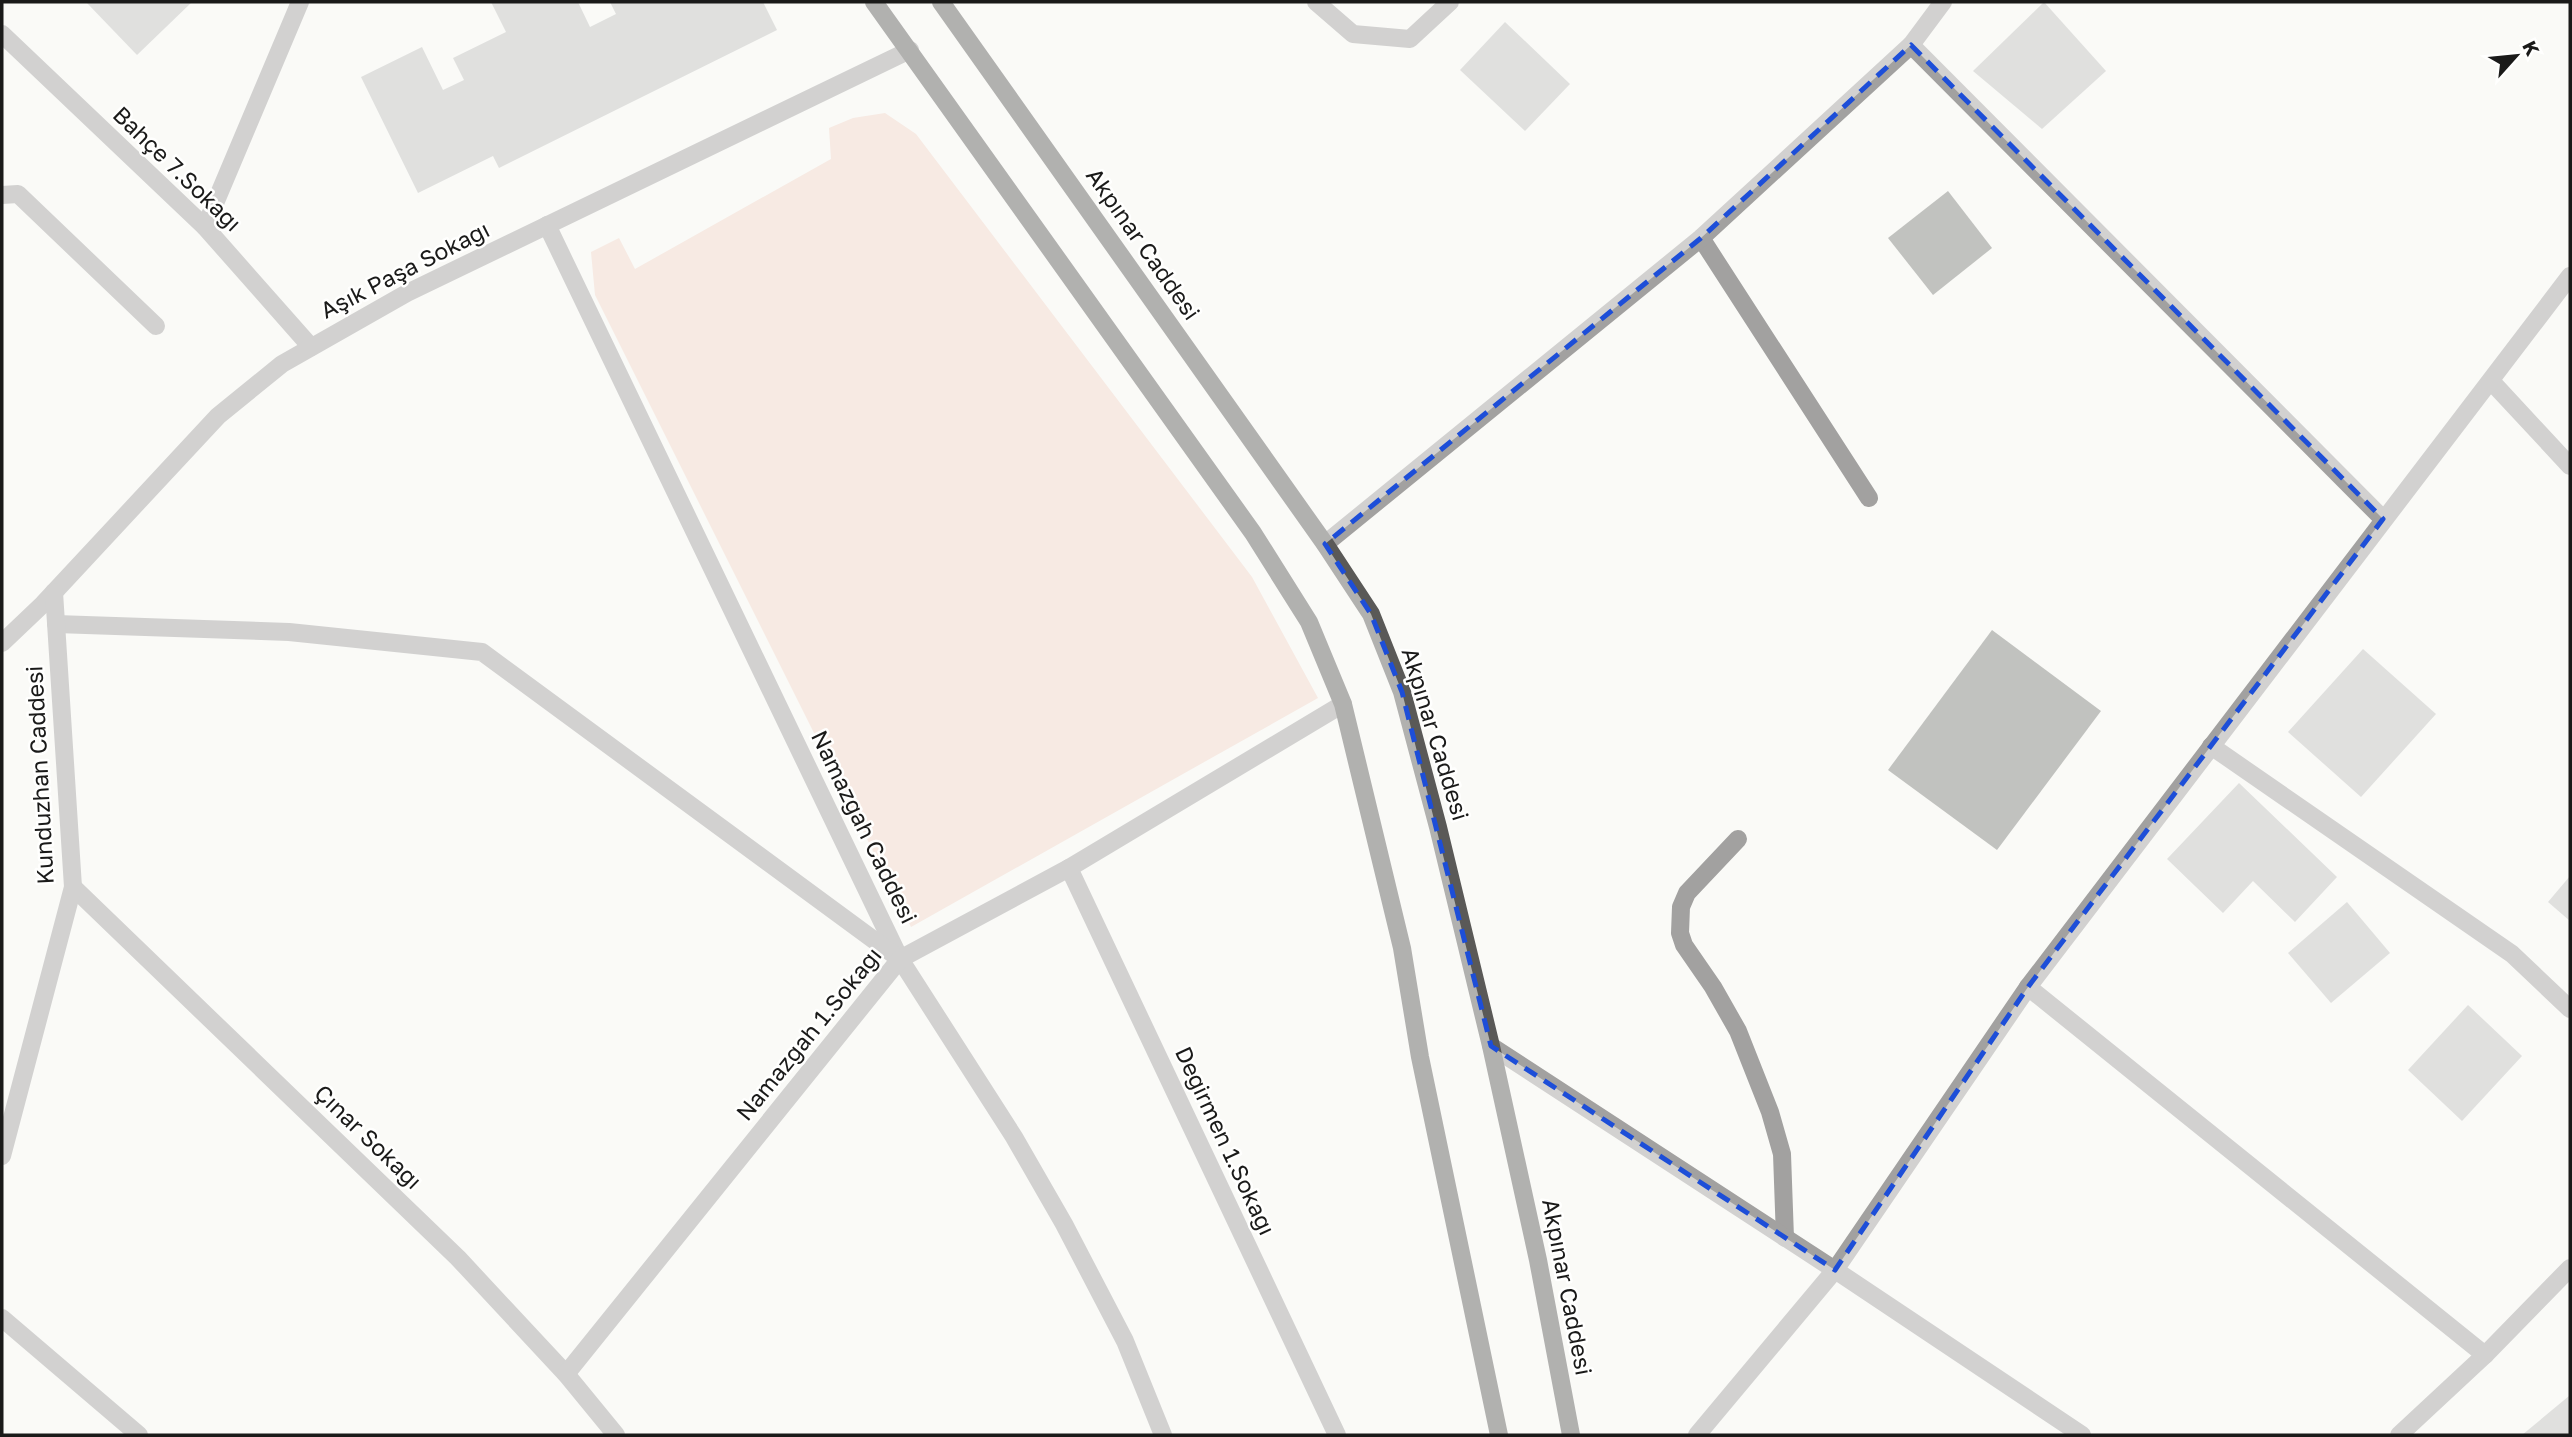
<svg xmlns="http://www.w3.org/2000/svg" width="2572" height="1437" font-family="'Golos Text',sans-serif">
	<rect width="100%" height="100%" fill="#fafaf7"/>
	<polygon fill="#f3d7c9" points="885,113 916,134 1252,577 1318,698 911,927 595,295 591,252 619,238 635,269 831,159 829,128 853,118"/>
	<g fill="#c1c2bf">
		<polygon points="86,2 192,2 137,55"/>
		<polygon points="491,2 578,2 590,27 616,14 610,2 763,2 777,30 499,168 493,156 418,193 361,77 422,47 443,90 464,80 453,58 506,32"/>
		<polygon points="2044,2 2106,71 2042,129 1973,71"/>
		<polygon points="1505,22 1570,84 1525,131 1460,70"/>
		<polygon points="1948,191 1992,248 1933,295 1888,238"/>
		<polygon points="1992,630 2101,711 1997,850 1888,770"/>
		<polygon points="2363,649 2436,714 2361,797 2288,732"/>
		<polygon points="2239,783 2337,877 2295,922 2253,881 2223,913 2167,859"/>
		<polygon points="2570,876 2570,921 2548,902"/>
		<polygon points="2347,902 2390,953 2331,1003 2288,953"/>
		<polygon points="2468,1005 2522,1056 2462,1121 2408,1070"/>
		<polygon points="2569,1396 2570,1435 2522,1435"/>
	</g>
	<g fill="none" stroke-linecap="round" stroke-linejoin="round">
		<g stroke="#a2a1a0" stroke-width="18">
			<polyline points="1316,2 1353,34 1410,39 1450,2"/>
			<polyline points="2,34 205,227 311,347"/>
			<polyline points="1911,45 2383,519"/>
			<polyline points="2,195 18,194 156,326"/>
			<polyline points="547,225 900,959 1014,1137 1064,1224 1125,1341 1163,1435"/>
			<polyline points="205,227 300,2"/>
			<polyline points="1701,238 1869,498"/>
			<polyline points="2491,381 2570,466"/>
			<polyline points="1325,544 1701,238 1911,45 1943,2"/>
			<polyline points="56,624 289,632 482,652 897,957"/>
			<polyline points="2,643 43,604 218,416 282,364 407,293 910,50"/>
			<polyline points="2211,746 2512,954 2570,1009"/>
			<polyline points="1738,839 1687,893 1681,907 1680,933 1684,945 1713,987 1738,1031 1770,1112 1782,1154 1785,1238"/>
			<polyline points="1069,868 1337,1435"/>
			<polyline points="73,887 458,1258 566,1374 616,1435"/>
			<polyline points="2028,987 2485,1355"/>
			<polyline points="1491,1046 1835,1270 2082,1435"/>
			<polyline points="2,1156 73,887 54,592"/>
			<polyline points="2,1318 139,1435"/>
			<polyline points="566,1374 900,959 1069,868 1343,704"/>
			<polyline points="1697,1435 1835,1270 2028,987 2570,276"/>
			<polyline points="2399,1435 2485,1355 2570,1268"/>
		</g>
		<g stroke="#5a5957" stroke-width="18">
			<polyline points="874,2 1253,533 1309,622 1343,704 1402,948 1420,1057 1499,1435"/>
			<polyline points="941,2 1325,544 1371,614 1402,692 1438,827 1491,1046 1538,1260 1571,1435"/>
		</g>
	</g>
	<path d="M0 0H2572V1437H0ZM 1911,45 L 2383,519 L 2028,987 L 1835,1270 L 1491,1046 L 1402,692 L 1371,614 L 1325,544 L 1701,238 Z" fill="#fafaf7" fill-opacity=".55" fill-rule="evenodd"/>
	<path fill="none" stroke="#1d4ed8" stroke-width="5" stroke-dasharray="14 9" stroke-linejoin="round" d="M 1911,45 L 2383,519 L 2028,987 L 1835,1270 L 1491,1046 L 1402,692 L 1371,614 L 1325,544 L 1701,238 Z"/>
	<g text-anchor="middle" stroke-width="5" stroke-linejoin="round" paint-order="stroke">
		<g font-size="23" fill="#1a1a19" stroke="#fffffe">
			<text transform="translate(177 169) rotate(44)" y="8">Bahçe 7.Sokağı</text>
			<text transform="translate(1143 244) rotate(55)" y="8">Akpınar Caddesi</text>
			<text transform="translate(405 270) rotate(-27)" y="8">Aşık Paşa Sokağı</text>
			<text transform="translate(1435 734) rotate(73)" y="8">Akpınar Caddesi</text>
			<text transform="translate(40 775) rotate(-93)" y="8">Kunduzhan Caddesi</text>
			<text transform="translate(864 827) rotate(64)" y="8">Namazgah Caddesi</text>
			<text transform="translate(809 1034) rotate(-51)" y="8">Namazgah 1.Sokağı</text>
			<text transform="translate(368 1137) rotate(44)" y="8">Çınar Sokağı</text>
			<text transform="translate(1225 1141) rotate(65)" y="8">Değirmen 1.Sokağı</text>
			<text transform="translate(1567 1287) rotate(79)" y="8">Akpınar Caddesi</text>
		</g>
	</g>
	<rect width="2572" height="1437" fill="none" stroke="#1a1a19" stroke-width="7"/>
	<g transform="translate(2516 56) rotate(63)" stroke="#fffffe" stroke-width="5" paint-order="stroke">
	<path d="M0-5L12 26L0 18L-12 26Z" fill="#1a1a19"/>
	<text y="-10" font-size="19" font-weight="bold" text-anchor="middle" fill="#1a1a19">K</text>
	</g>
</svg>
